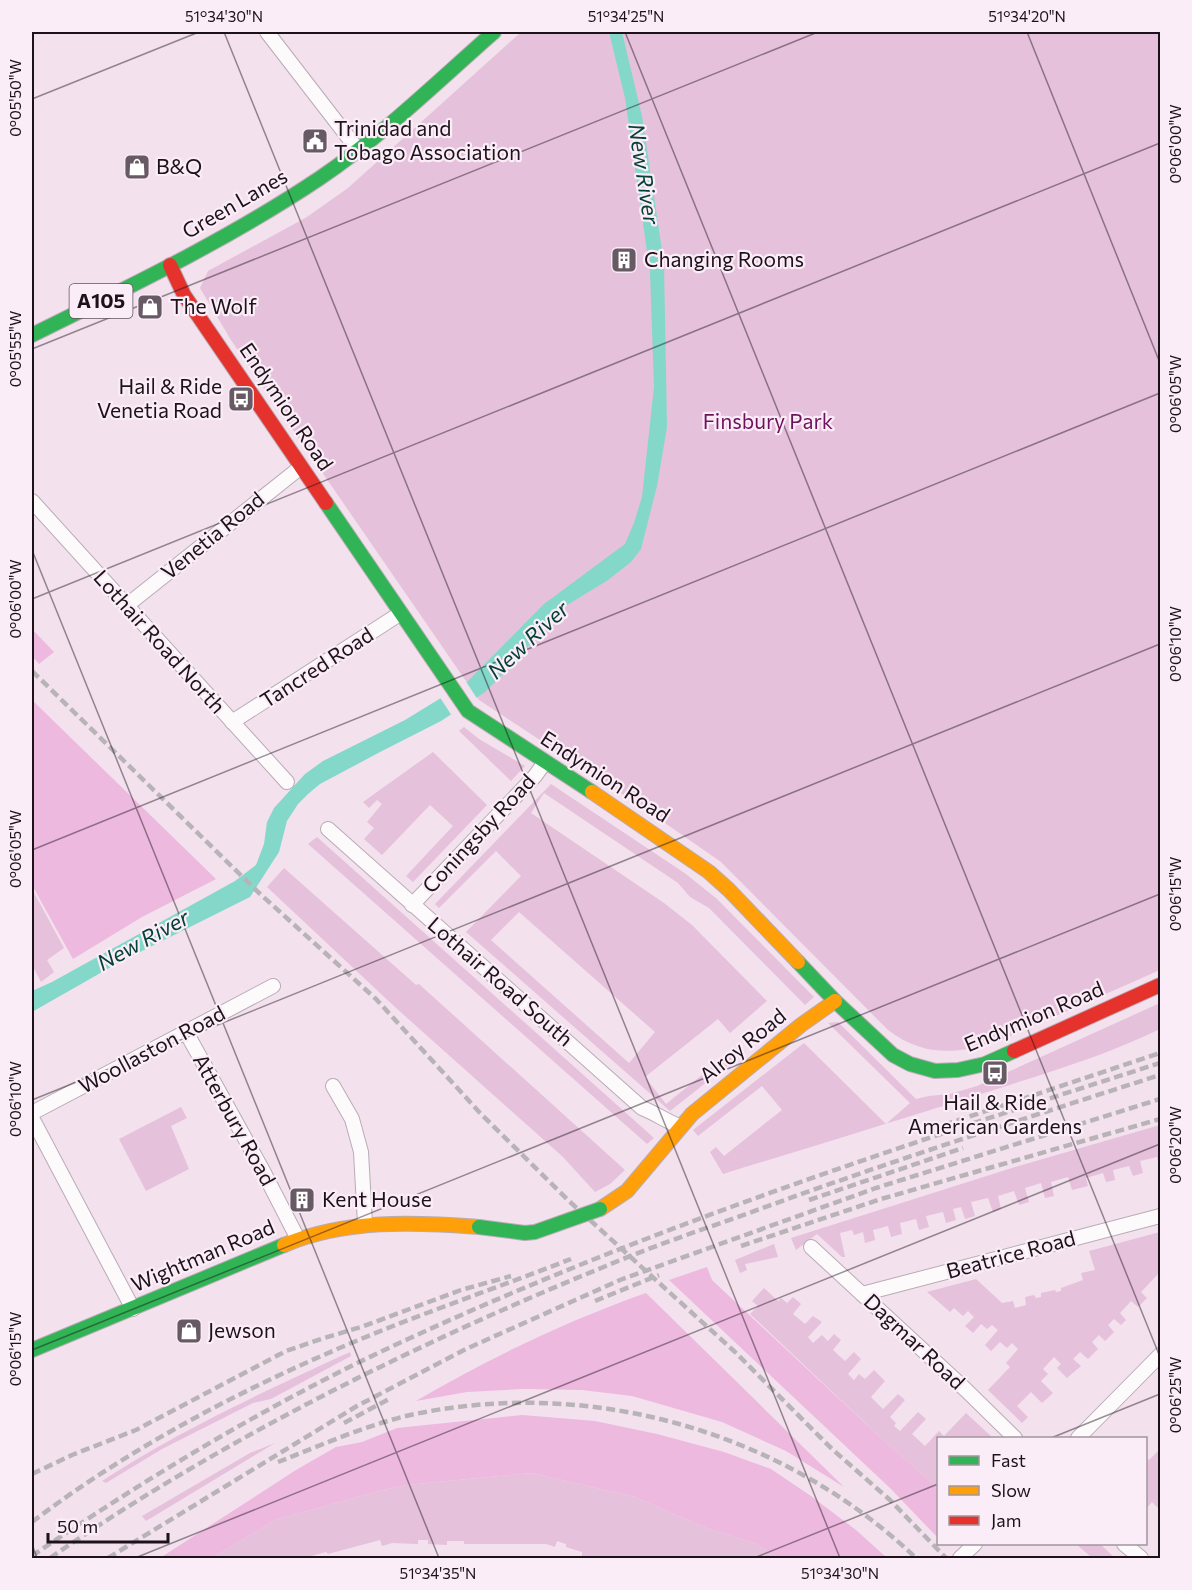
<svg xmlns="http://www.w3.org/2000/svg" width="1192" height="1590" font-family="Commissioner,sans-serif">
	<rect width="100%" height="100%" fill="#f3e1ee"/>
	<g fill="#e5c1db" fill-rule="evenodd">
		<path d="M 521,32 L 1160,32 L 1160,970 L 997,1042 C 955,1054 924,1057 888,1030 L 721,862 L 642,807 L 479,700 L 231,340 L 200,288 L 208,271 L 307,217 L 348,188 Z"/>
		<polygon points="464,727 479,739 525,766 511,781 459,731"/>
		<polygon points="433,752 487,805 413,882 406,876 407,875 453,826 430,805 382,855 364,839 374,828 367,822 382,804 377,800 369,808 363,802"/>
		<path d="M 551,784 L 686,874 L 717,899 L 814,997 L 805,1005 L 709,908 L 690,897 L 678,883 L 544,793 L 531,813 L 664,903 L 692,925 L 767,1001 L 730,1033 L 718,1019 L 645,1077 L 666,1104 L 738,1046 L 745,1052 L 670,1111 L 466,932 L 521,876 L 496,851 L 439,908 L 435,904 ZM 519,912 L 655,1032 L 629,1063 L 491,940 Z"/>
		<polygon points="317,837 654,1138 647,1144 308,844"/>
		<polygon points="284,868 416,985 419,984 625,1170 610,1184 595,1192 563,1157 396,1008 267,887"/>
		<polygon points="32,889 64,948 47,960 54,972 41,982 32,965"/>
		<path d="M 1160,1003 L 1160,1029 C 1105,1056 1043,1074 984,1093 C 897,1121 810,1147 723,1174 L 710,1152 L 716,1147 L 724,1156 L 782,1110 L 762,1086 L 698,1136 L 693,1130 L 804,1043 L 886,1124 L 910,1103 L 828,1023 L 838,1022 L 916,1099 L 929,1096 L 950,1094 L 977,1086 Z"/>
		<polygon points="181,1107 187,1118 171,1126 189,1169 146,1191 119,1139"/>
		<polygon points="1160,1125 1160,1168 1157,1157 1140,1161 1143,1173 1133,1176 1129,1166 1113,1170 1115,1180 1106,1182 1103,1173 1086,1178 1088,1186 1072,1190 1068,1177 1051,1182 1054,1196 1045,1198 1041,1183 1025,1188 1029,1202 1019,1205 1014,1191 998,1196 1001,1209 993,1212 988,1198 971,1202 975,1216 965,1219 961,1207 953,1209 956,1220 946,1223 943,1212 926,1216 929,1227 919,1230 916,1219 900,1223 902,1234 891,1237 888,1226 873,1230 875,1240 865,1243 863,1232 854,1235 852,1230 840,1233 845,1257 842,1257 817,1234 796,1250 791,1238 1015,1167"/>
		<polygon points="1160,1232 1160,1272 1141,1292 1147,1298 1138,1307 1131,1301 1120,1313 1126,1320 1121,1325 1114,1319 1108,1325 1114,1332 1105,1341 1099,1335 1092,1342 1098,1349 1088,1359 1080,1352 1073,1359 1081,1366 1067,1378 1057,1368 1061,1364 1054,1357 1043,1369 1048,1374 1041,1381 1053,1393 1042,1403 1031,1392 1017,1406 1028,1417 1022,1423 988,1390 1010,1367 1006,1363 1018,1349 1012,1343 1007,1348 1000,1342 991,1351 985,1345 998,1330 992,1325 987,1329 981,1324 973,1333 965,1326 974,1317 968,1311 963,1316 954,1308 950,1312 927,1292 976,1279 1002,1303 1013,1301 1015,1308 1026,1305 1025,1297 1034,1295 1036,1298 1041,1297 1041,1293 1055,1290 1056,1292 1061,1291 1061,1288 1083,1280 1081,1273 1095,1270 1089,1251"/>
		<polygon points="774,1244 778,1257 745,1264 747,1270 740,1273 735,1260"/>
		<polygon points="764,1288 778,1301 781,1298 787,1303 793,1297 801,1304 793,1314 805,1324 813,1316 822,1322 808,1337 813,1343 822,1335 828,1341 834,1334 841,1340 833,1350 845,1361 854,1352 861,1359 848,1374 854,1380 859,1374 865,1379 874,1370 885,1381 871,1397 883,1409 898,1394 905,1400 890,1417 896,1423 894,1426 900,1431 918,1412 926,1419 912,1434 925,1446 939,1431 944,1436 966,1413 993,1438 938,1438 938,1488 882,1439 750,1314 758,1306 752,1301"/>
		<path d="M 350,1352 L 351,1356 L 271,1399 L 253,1403 L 162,1449 L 106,1483 L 102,1481 C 180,1430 265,1391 350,1352 Z"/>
		<polygon points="275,1443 146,1521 142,1516 250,1453"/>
		<polygon points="1160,1449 1160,1510 1152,1502 1146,1509 1146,1457 1149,1460"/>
		<polygon points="532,1473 635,1497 706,1528 756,1544 780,1558 590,1558 582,1556 582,1552 566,1547 566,1544 557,1541 555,1547 546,1544 464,1544 464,1541 447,1541 447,1545 428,1544 428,1540 418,1540 418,1544 392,1543 382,1546 380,1540 328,1554 326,1552 311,1556 311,1558 212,1558 275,1520 379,1491 406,1485"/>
		<polygon points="1076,1544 1100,1544 1115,1558 1090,1558 1091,1557"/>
	</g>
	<g fill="#edb9df">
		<polygon points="32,629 54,652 39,664 32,656"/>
		<polygon points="32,700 216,879 142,917 73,959 32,885"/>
		<polygon points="707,1267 712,1280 882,1439 938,1488 938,1538 891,1489 669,1280"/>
		<path d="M 646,1293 L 844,1487 L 786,1451 L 722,1422 L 632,1396 L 582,1390 L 524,1389 L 467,1392 L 416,1401 C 489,1358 567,1321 646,1293 Z"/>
		<polygon points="522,1415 595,1421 657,1434 724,1452 771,1469 811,1496 856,1530 887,1558 780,1558 756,1544 706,1528 635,1497 532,1473 406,1485 379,1491 275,1520 212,1558 160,1558 296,1470 336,1447 362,1442 397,1428"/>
	</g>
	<polygon fill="#83d8ca" points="609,32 622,32 642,116 664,264 667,427 657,486 641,549 631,562 608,580 564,607 548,620 522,655 485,692 441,721 382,751 320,784 308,794 298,804 287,821 279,852 250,897 118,963 32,1012 32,991 52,982 235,881 256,865 264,844 267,822 274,808 305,774 323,761 405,720 467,682 544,604 625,544 634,523 642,497 654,387 650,272 625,98"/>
	<polygon fill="#f3e1ee" points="465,680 478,700 452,716 439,696"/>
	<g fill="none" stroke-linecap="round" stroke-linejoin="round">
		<defs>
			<g id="street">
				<polyline points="267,32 358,150"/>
				<polyline points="32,501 287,782"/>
				<polyline points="126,606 301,467"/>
				<polyline points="232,722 401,613"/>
				<path d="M 328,829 L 642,1108 C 655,1113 666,1121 679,1126"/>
				<polyline points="412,905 535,776 545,762"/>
				<polyline points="186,1032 263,1171 298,1239"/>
				<polyline points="333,1086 352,1119 361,1152 365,1224"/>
				<polyline points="32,1113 273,986"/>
				<polyline points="32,1118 133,1309"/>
				<polyline points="811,1247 966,1390 1015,1438"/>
				<polyline points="862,1294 1160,1216"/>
				<polyline points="1078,1438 1160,1355"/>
				<polyline points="1124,1544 1141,1558"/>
				<polyline points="960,1558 975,1544"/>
			</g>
			<g id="fast">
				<path d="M 32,335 C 129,287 229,239 320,178 C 382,136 437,82 494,32"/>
				<polyline points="326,503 468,711 592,792"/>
				<polyline points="798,962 835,1001 893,1055 910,1064 935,1071 958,1070 985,1064 1014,1051"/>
				<polyline points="32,1350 284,1245"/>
			</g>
			<g id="slow">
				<polyline points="592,792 709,872 729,890 798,962"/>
				<polyline points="600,1209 627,1191 692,1114 801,1025 835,1001"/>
				<path d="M 284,1245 C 346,1219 414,1222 479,1227"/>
			</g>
			<g id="jam">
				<polyline points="170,265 184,295 326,503"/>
				<polyline points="1014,1051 1160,985"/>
			</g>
		</defs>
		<use href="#street" stroke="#b9acb5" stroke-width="16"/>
		<use href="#fast" stroke="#b9acb5" stroke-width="16"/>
		<use href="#slow" stroke="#b9acb5" stroke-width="16"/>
		<use href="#jam" stroke="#b9acb5" stroke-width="16"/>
		<use href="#street" stroke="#fdfafc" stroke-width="14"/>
		<use href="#fast" stroke="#30b455" stroke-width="14"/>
		<use href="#slow" stroke="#ff9f0a" stroke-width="14"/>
		<use href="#jam" stroke="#e5322d" stroke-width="14"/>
		<g stroke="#b7b3b6" stroke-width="4.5" stroke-dasharray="9 4.5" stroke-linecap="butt">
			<polyline points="32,671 258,892 376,999 481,1114 569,1201 734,1351 832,1449 890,1500 946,1558"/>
			<polyline points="944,1125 1160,1053"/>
			<polyline points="809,1200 963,1148"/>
			<polyline points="741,1246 881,1199 1160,1119"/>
			<polyline points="595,1301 659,1275"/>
			<polyline points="344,1423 389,1399"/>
			<path d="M 278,1462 C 322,1445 368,1424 415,1414 C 594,1377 785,1433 916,1558"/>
			<polyline points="32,1474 72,1455 136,1430 286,1351 321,1339 364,1326 461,1290 511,1276"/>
			<path d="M 32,1522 C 140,1440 267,1376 393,1326 C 452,1303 512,1282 571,1259"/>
			<path d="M 32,1556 C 151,1475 277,1399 408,1339 C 651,1227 906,1144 1160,1063"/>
			<path d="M 50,1558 C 221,1440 415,1344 606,1266 C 653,1246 701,1230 749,1213 C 885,1163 1023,1119 1160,1075"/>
			<polyline points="108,1558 357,1406 466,1349 620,1280 876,1188 1160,1099"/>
		</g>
		<defs>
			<polyline id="fast-bridge" points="479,1227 525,1233 535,1232 600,1209"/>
		</defs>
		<use href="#fast-bridge" stroke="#b9acb5" stroke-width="16" stroke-linecap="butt"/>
		<use href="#fast-bridge" stroke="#30b455" stroke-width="14"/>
	</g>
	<path fill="none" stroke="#1d121a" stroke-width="1.5" stroke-opacity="0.45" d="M 224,32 L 840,1558M 625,32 L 1160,1357M 1027,32 L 1160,363M 32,99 L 199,32M 32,349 L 818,32M 32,550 L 439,1558M 32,599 L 1160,143M 32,850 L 1160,393M 32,1100 L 1160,644M 32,1350 L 1160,894M 1051,1438 L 1160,1394M 32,1544 L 37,1558M 135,1558 L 1160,1144M 754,1558 L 938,1484"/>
	<defs>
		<symbol id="civic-square" viewBox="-11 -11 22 22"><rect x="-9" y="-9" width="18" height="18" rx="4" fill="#685a64" stroke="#fbedf7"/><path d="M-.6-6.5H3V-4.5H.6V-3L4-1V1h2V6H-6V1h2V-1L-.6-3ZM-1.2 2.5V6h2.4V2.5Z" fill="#fff"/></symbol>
		<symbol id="shop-square" viewBox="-11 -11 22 22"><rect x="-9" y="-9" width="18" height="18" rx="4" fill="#685a64" stroke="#fbedf7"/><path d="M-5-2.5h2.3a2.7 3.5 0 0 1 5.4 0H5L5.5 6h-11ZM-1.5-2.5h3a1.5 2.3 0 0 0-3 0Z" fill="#fff"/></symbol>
		<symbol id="building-square" viewBox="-11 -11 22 22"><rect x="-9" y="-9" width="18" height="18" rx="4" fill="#685a64" stroke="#fbedf7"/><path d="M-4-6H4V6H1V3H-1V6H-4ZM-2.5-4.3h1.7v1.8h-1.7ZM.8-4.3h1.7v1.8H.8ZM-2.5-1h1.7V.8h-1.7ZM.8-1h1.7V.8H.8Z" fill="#fff"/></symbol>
		<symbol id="bus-square" viewBox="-11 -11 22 22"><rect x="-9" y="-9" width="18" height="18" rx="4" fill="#685a64" stroke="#fbedf7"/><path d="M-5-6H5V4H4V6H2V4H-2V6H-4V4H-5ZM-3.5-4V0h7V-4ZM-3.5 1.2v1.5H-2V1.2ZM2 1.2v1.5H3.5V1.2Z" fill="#fff"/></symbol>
	</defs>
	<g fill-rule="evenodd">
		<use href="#civic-square" x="300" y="126" width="30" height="30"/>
		<use href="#shop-square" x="122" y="152" width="30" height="30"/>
		<use href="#building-square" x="609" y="245" width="30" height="30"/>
		<use href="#shop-square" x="135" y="292" width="30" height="30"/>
		<use href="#bus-square" x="226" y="384" width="30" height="30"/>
		<use href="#bus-square" x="980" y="1058" width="30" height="30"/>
		<use href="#building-square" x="287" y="1185" width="30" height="30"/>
		<use href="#shop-square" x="174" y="1316" width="30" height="30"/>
	</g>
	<g text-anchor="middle" stroke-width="4.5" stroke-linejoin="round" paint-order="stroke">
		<rect fill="#fbedf7" stroke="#60545c" stroke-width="1.5" x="69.5" y="284" width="63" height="34" rx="4.5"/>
		<g font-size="20" font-weight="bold" fill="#1d121a">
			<text x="101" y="308">A105</text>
		</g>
		<g font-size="21" fill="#1d121a" stroke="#fbedf7" text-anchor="start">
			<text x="334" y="136">Trinidad and<tspan x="334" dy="24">Tobago Association</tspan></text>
			<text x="156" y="174">B&amp;Q</text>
			<text x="644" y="267">Changing Rooms</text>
			<text x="170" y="314">The Wolf</text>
			<text x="222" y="394" text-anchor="end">Hail &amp; Ride<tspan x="222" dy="24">Venetia Road</tspan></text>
			<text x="995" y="1110" text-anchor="middle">Hail &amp; Ride<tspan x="995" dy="24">American Gardens</tspan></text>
			<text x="322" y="1207">Kent House</text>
			<text x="208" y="1338">Jewson</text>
		</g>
		<g font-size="21" fill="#1d121a" stroke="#fbedf7">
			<text transform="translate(235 204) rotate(-30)" y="7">Green Lanes</text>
			<text transform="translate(286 407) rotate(56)" y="7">Endymion Road</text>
			<text transform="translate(213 536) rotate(-39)" y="7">Venetia Road</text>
			<text transform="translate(159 642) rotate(48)" y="7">Lothair Road North</text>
			<text transform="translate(317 668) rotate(-33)" y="7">Tancred Road</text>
			<text transform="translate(605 777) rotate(33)" y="7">Endymion Road</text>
			<text transform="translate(479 834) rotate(-47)" y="7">Coningsby Road</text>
			<text transform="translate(500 982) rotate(41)" y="7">Lothair Road South</text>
			<text transform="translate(1034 1017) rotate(-23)" y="7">Endymion Road</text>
			<text transform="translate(743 1046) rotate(-39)" y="7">Alroy Road</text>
			<text transform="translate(152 1050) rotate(-28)" y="7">Woollaston Road</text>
			<text transform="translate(234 1120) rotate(61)" y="7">Atterbury Road</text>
			<text transform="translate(1011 1255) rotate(-15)" y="7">Beatrice Road</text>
			<text transform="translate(203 1256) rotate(-23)" y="7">Wightman Road</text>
			<text transform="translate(914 1342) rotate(43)" y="7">Dagmar Road</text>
		</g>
		<g font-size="21" fill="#6e125e" stroke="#fbedf7">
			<text x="768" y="429">Finsbury Park</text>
		</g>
		<g font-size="22" font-style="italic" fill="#054137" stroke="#fbedf7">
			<text transform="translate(644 174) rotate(81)" y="8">New River</text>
			<text transform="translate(528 640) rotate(-43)" y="8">New River</text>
			<text transform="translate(143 940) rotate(-29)" y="8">New River</text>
		</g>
	</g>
	<rect width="1192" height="1590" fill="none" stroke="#fbedf7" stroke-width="66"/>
	<rect x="937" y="1437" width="210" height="108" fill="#fbedf7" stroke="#a2959f" stroke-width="1.5"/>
	<rect x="949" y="1456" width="30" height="9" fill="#30b455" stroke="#a2959f" stroke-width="1.5"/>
	<text x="991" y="1467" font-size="18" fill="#1d121a">Fast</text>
	<rect x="949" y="1486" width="30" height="9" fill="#ff9f0a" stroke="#a2959f" stroke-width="1.5"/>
	<text x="991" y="1497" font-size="18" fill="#1d121a">Slow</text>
	<rect x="949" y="1516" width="30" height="9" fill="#e5322d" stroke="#a2959f" stroke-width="1.5"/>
	<text x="991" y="1527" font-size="18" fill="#1d121a">Jam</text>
	<path d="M48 1533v9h120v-9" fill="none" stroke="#1d121a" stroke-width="3"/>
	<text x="57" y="1533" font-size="18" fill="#1d121a" stroke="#fbedf7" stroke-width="4.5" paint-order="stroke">50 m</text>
	<rect x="33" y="33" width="1126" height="1524" fill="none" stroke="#1d121a" stroke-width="2"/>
	<g font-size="15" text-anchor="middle" fill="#1d121a">
		<text x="224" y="22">51°34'30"N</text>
		<text x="626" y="22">51°34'25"N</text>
		<text x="1027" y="22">51°34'20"N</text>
		<text transform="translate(16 98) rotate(-90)" y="5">0°05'50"W</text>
		<text transform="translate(1176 144) rotate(-90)" y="5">0°06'00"W</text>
		<text transform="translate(16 349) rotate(-90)" y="5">0°05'55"W</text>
		<text transform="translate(1176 394) rotate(-90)" y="5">0°06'05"W</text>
		<text transform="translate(16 599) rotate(-90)" y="5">0°06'00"W</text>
		<text transform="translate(1176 644) rotate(-90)" y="5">0°06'10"W</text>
		<text transform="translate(16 849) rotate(-90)" y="5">0°06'05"W</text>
		<text transform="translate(1176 894) rotate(-90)" y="5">0°06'15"W</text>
		<text transform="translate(16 1099) rotate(-90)" y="5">0°06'10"W</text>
		<text transform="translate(1176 1145) rotate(-90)" y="5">0°06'20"W</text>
		<text transform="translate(16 1349) rotate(-90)" y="5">0°06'15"W</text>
		<text transform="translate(1176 1395) rotate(-90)" y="5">0°06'25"W</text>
		<text x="438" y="1579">51°34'35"N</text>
		<text x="840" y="1579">51°34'30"N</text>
	</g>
</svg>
